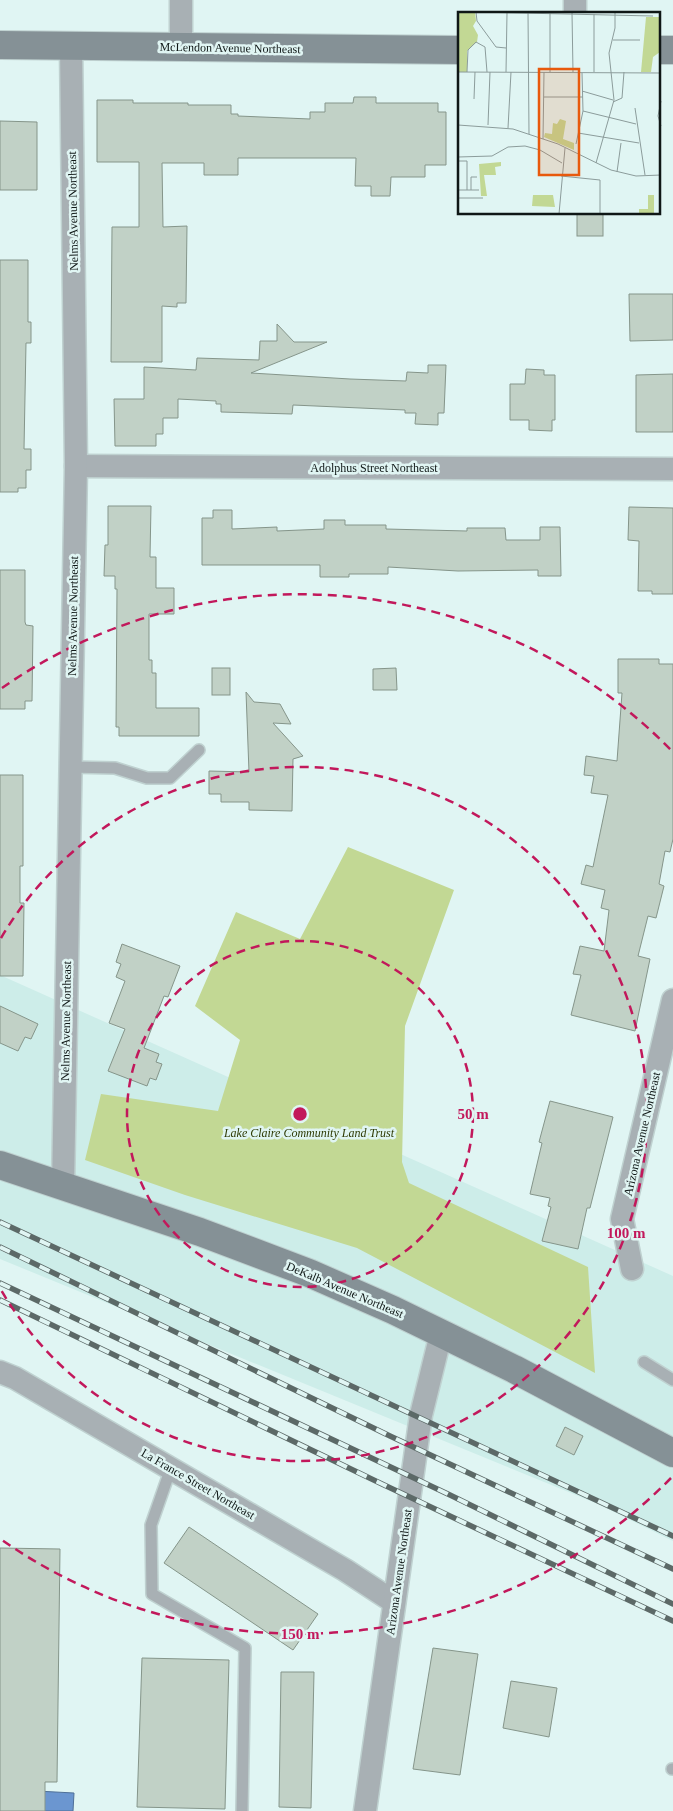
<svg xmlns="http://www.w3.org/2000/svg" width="673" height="1811" font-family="Georgia,serif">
	<rect width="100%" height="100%" fill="#e0f5f3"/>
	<polygon fill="#cdede9" points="0,975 673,1276 673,1541 598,1504 0,1259"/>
	<polygon fill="#c2d894" points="348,847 454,890 405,1026 402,1162 409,1183 588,1267 595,1373 357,1248 185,1195 85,1160 101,1094 218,1111 240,1040 195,1006 236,912 300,939"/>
	<polygon fill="#6b96d0" stroke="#4f7098" points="18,1790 74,1793 73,1811 18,1811"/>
	<g fill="#c1d1c6" stroke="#85958a">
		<polygon points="354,97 376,97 376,103 438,103 438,112 446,112 446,165 425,165 425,177 391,177 390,196 371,196 371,186 355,186 356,158 238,158 238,175 204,175 204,163 162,163 163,227 187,226 186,303 177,303 177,307 162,306 162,362 111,362 112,227 139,227 139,162 97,162 97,100 133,100 133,103 188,103 188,105 231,105 231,114 238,114 238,116 310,119 310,112 325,112 325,103 353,103"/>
		<polygon points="0,121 37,122 37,190 0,190"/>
		<rect x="577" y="214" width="26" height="22"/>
		<polygon points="0,260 28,260 28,322 31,322 31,343 26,343 24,449 31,449 31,470 26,470 26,488 18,488 18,492 0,492"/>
		<polygon points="629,294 673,294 673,340 630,341"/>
		<polygon points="277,324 294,342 327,342 251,373 350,379 406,381 407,372 428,373 428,365 446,365 444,413 438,413 438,425 415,424 416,413 405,413 405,410 293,405 292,414 221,412 221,404 216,404 216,401 178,399 178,418 163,418 163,434 156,434 156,446 115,446 114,399 144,399 144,367 196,370 197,358 259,360 260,341 277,341"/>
		<polygon points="526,369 544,370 544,375 555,375 555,420 552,420 552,431 529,430 529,420 510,420 510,384 525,384"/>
		<polygon points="673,374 673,432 636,432 636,375"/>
		<polygon points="108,506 151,506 150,557 156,557 156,588 174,588 174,614 149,614 149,660 152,660 152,673 156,673 156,708 199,708 199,736 119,736 119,727 116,727 117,589 115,589 115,576 104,576 105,545 108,545"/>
		<polygon points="629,507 673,508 673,594 652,594 652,591 638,591 639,541 628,540"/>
		<polygon points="213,510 232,510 232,529 277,527 277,531 324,529 324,520 345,520 345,525 386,525 386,529 467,531 467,528 505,528 506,540 540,540 540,527 560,527 561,576 538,576 538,570 458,571 388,567 388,574 349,574 349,577 320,577 320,565 202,565 202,518 213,518"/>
		<polygon points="0,570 25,570 25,622 26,625 33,626 32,701 25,701 25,709 0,709"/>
		<polygon points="618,659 659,659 659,664 673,664 673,839 670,852 665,851 659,884 664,886 656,918 648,916 638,956 650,959 635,1031 571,1015 581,975 573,974 580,946 604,951 609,910 601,908 605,890 581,884 586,865 593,867 608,795 591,793 594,776 584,775 586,756 617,761 622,693 618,693"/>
		<rect x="212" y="668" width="18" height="27"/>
		<polygon points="396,668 397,690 373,690 373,669"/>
		<polygon points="246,692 254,702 280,704 291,724 273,723 303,756 293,759 292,811 249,810 249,802 221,802 221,794 209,794 209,771 249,772"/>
		<polygon points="0,775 23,775 23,866 20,866 20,903 24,903 23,976 0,976"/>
		<polygon points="122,944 180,966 168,997 164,996 144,1048 159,1054 156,1062 162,1064 156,1080 150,1078 147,1086 108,1071 125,1029 109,1023 125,981 116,977 121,964 116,962"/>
		<polygon points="0,1006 38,1024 31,1039 25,1037 18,1051 0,1043"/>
		<polygon points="550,1101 613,1117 590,1208 587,1208 578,1249 542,1241 551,1207 548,1206 550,1198 530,1194 542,1143 539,1142"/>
		<polygon points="565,1427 583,1436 574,1455 556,1446"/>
		<polygon points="189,1527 318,1614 293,1650 164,1563"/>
		<polygon points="0,1548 60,1549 57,1782 45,1782 45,1811 0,1811"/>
		<polygon points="433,1648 478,1654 460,1775 413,1769"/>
		<polygon points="142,1658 229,1660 225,1809 137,1807"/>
		<polygon points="281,1672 314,1672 311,1808 279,1807"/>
		<polygon points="511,1681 557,1688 549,1737 503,1728"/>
	</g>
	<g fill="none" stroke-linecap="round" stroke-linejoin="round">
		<defs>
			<g id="lane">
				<polyline points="70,767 115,768 147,778 170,778 199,750"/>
				<polyline points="644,1362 673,1380"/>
				<polyline points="171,1468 151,1525 152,1594 245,1648 242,1811"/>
				<polyline points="672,1769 673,1769"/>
			</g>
			<g id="street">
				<polyline points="181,0 181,48"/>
				<polyline points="575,0 575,14"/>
				<polyline points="76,466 673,469"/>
				<polyline points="63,1187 76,466 71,45"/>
				<polyline points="632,1269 622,1219 673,1000"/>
				<polyline points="0,1372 15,1378 345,1570 394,1602"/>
				<polyline points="365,1811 421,1415 441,1334"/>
			</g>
			<g id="secondary">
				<polyline points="0,45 459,50"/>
				<polyline points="659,50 673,50"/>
				<polyline points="0,1165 200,1232 309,1273 393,1310 514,1369 673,1453"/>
			</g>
		</defs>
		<use href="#lane" stroke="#bfd1d0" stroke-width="14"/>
		<use href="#street" stroke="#bfd1d0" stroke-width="25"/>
		<use href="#secondary" stroke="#bfd1d0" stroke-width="30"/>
		<use href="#lane" stroke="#a8b0b4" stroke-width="11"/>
		<use href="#street" stroke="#a8b0b4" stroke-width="22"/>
		<use href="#secondary" stroke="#859196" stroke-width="28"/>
		<defs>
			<g id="rail">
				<polyline points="0,1222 673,1536"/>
				<polyline points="0,1247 390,1436 673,1569"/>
				<polyline points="0,1283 450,1495 673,1604"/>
				<polyline points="0,1300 382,1484 673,1621"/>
			</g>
		</defs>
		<use href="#rail" stroke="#5c6967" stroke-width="5.5"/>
		<use href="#rail" stroke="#e0f5f3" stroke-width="4" stroke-dasharray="11" stroke-linecap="butt"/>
	</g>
	<g fill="none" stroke="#c2185b" stroke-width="2.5" stroke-dasharray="9 6">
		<circle cx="300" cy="1114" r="173"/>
		<path d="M1 938A347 347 0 1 1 1 1290"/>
		<path d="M671 1478A520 520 0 0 1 2 1540M2 688A520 520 0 0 1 671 750"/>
	</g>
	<g text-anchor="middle" stroke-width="5" stroke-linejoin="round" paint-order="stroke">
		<g font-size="12" fill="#0f1716" stroke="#e0f5f3">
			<text transform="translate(230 48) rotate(1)" y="4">McLendon Avenue Northeast</text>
			<text transform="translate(73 211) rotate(-91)" y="4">Nelms Avenue Northeast</text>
			<text x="374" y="472">Adolphus Street Northeast</text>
			<text transform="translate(73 616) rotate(-89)" y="4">Nelms Avenue Northeast</text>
			<text transform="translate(66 1021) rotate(-89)" y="4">Nelms Avenue Northeast</text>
			<text transform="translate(642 1134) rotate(-77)" y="4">Arizona Avenue Northeast</text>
			<text transform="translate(345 1290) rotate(23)" y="4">DeKalb Avenue Northeast</text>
			<text transform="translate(198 1484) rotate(30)" y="4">La France Street Northeast</text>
			<text transform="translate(399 1572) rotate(-82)" y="4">Arizona Avenue Northeast</text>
		</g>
		<g font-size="12" font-style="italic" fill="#2e3b04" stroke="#e0f5f3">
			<text x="309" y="1137">Lake Claire Community Land Trust</text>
		</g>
	</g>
	<g transform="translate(458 12)">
		<rect width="202" height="202" fill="#e0f5f3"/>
		<path d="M 0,0 L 17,0 L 18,9 L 15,14 L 20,23 L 19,30 L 9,39 L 9,60 L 0,60 ZM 188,5 L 201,5 L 202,17 L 202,40 L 195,45 L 193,60 L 183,60 ZM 102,107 L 108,109 L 105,127 L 116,131 L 116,138 L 86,125 L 87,121 L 94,122 L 95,111 L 99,112 ZM 43,150 L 43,154 L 37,155 L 38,163 L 26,163 L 29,184 L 23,184 L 21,152 ZM 75,183 L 95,183 L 97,195 L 74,194 ZM 190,183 L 196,183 L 196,202 L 181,202 L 181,197 L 190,197 Z" fill="#c2d894"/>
		<path fill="none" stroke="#8c9c9b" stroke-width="1" d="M 70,0 L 71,122M 92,1 L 92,60M 114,1 L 115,60M 155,28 L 182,28M 48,36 L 38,35 L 19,9 L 18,0 L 195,4M 0,60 L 203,61M 9,60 L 10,38 L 18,30 L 27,35 L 29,60M 48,60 L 49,1M 136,60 L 136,2M 124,79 L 155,88M 86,85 L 125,85M 16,87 L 17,60M 203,89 L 200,104 L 203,114M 155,90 L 164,86 L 166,60M 177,96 L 187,163M 125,99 L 178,112M 0,113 L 55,117 L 100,132 L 153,158 L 178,164 L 203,163M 30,113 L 32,60M 50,116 L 53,60M 120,121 L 181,131M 85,127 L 86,60M 118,132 L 125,99 L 124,61M 0,145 L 34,144 L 50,135 L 67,134 L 82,138 L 104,151M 0,149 L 9,149 L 9,178M 138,151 L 156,88 L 151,41 L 157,16 L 157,0M 159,160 L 163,131M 103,164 L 142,168 L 142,202M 0,178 L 21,178M 13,178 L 13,165 L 19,165M 0,186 L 25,186M 101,202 L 107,136"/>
		<path fill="#e8590c" fill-opacity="0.15" stroke="#e8590c" stroke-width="2.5" d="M 81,57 L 121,57 L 121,163 L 81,163 Z"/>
		<rect width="202" height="202" fill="none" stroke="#0f1716" stroke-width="2.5"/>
	</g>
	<circle cx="300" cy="1114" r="8" fill="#c2185b" stroke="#e0f5f3" stroke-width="2.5"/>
	<g font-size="15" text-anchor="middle" font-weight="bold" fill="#c2185b" stroke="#e0f5f3" stroke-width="5" stroke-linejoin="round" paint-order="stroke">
		<text x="473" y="1119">50 m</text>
		<text x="626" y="1238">100 m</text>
		<text x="300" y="1639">150 m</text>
	</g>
</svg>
